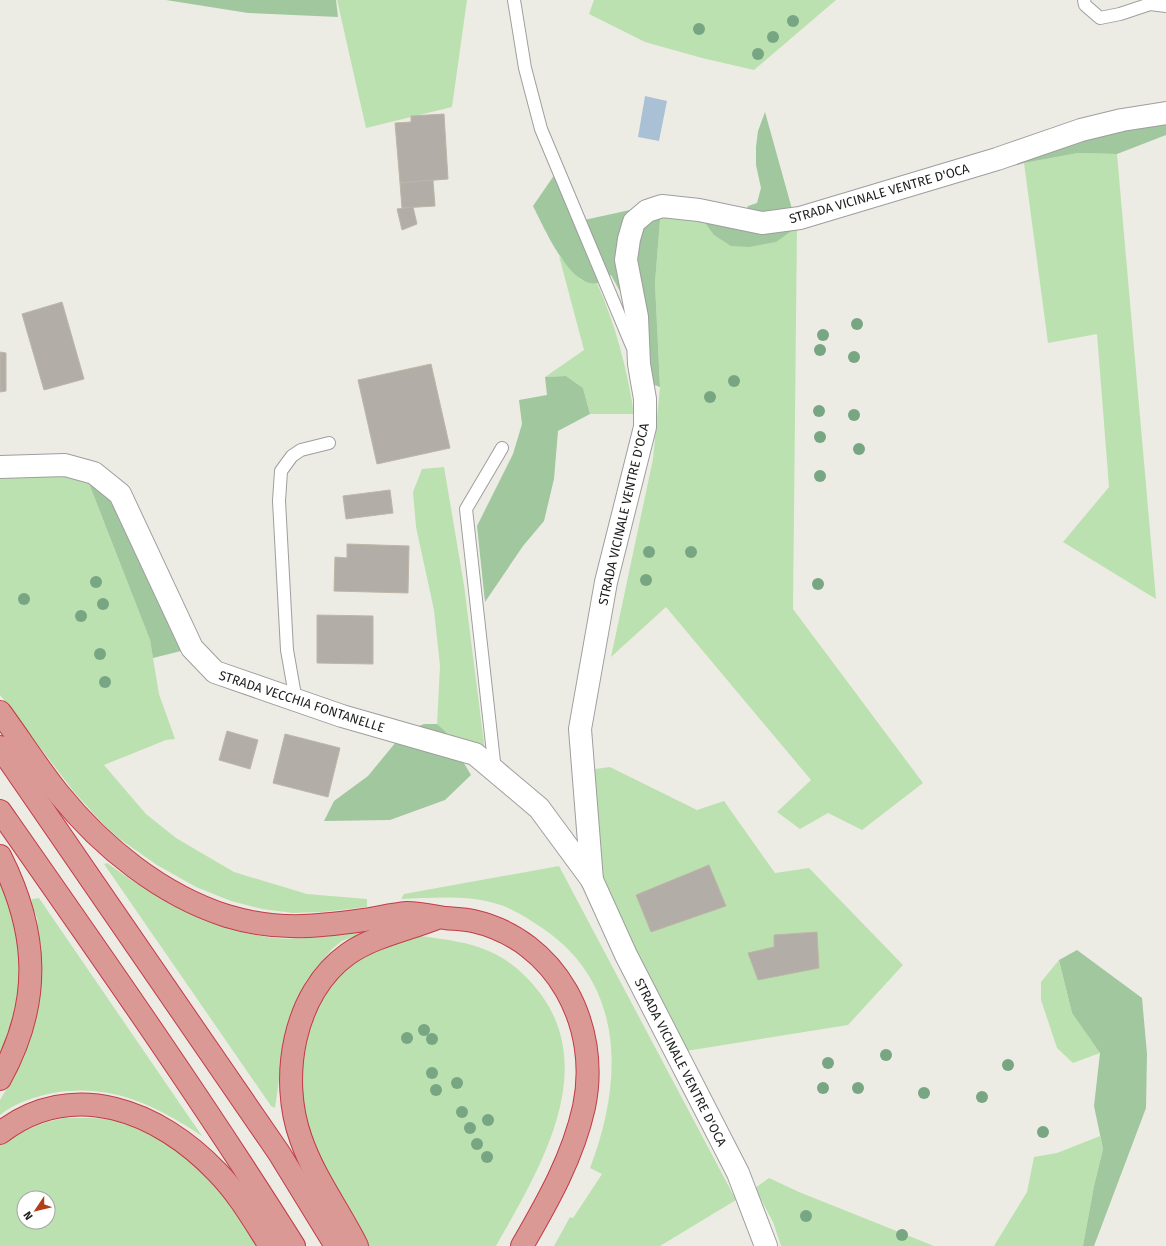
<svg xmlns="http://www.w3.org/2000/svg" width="1166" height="1246" font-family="'Fira Sans',sans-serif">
	<rect width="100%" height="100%" fill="#edece4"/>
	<g fill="#bce1b0" fill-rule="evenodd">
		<polygon points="337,0 467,0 452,107 366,128"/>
		<polygon points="594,0 836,0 754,70 702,58 645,42 589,14"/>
		<polygon points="1078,153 1117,154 1156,599 1063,542 1109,487 1097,334 1048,343 1024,163"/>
		<polygon points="661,208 797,227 793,609 923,783 862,830 828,813 800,829 777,812 811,780 666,607 611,657 653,459 660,387 655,283"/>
		<path d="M 559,256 L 581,280 L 597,283 C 616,326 627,368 634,414 L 590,414 L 583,388 L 566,376 L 545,377 L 584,350 Z"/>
		<polygon points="44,467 88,481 150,640 159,694 175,739 166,740 104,765 146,814 176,838 234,872 307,894 367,899 367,907 323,912 293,913 262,909 231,901 196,887 157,865 121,840 105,826 74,792 0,695 0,471"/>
		<polygon points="444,467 464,585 486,759 453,745 445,731 437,724 440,666 434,610 416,527 413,492 422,469"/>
		<polygon points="610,767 697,810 724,801 775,873 809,868 903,965 848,1025 680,1052 598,887 588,770"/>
		<path d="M 107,863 C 160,901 209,930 275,938 C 307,941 341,934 372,930 L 342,941 L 332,949 L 306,981 L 290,1015 L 286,1030 L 275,1108 L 271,1106 L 104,864 Z"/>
		<path d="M 559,866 L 736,1200 L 660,1246 L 554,1246 L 570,1217 L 573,1218 L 602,1174 L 590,1168 C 622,1085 627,987 545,930 C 529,919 513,908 494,903 C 464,895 432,898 401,899 L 404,894 Z"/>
		<path d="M 0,878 C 6,896 14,915 18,933 C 24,974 16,1016 0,1053 Z"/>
		<path d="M 39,898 L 202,1136 C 155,1105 111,1083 53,1093 C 34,1097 15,1103 0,1115 L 0,1100 L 19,1068 L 27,1048 L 39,1003 L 41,966 L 39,935 L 37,918 L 31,904 L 32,899 Z"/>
		<path d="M 421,936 C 441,939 462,941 481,948 C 505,956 525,973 540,993 C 600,1073 537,1173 496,1246 L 368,1246 C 356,1225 343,1205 330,1184 C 325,1174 321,1161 317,1150 C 312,1138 306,1126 303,1113 C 299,1100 301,1081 303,1068 C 309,997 348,946 421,936 Z"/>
		<polygon points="1059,960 1072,1013 1100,1053 1073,1063 1057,1048 1041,1000 1041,982"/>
		<path d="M 64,1118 C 82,1118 101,1117 118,1121 C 184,1136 225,1196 262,1246 L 0,1246 L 0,1145 C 19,1131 40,1123 64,1118 ZM 24,1198 L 48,1198 L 48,1222 L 24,1222 Z"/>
		<polygon points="1100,1136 1103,1149 1094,1186 1083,1246 994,1246 1027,1192 1034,1157 1057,1153"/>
		<polygon points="769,1178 799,1192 934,1246 781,1246 773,1222 755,1188"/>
	</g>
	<g fill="#a0c79e">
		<polygon points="166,0 336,0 338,17 248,13"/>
		<polygon points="765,112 797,227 776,242 749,247 731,246 714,235 703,220 738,228 748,206 757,203 761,188 756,165 756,147 758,131"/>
		<polygon points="1166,121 1166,135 1117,154 1078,153 1024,163 915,192 1043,147"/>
		<path d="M 555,174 L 575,222 L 630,210 L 660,199 L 661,208 L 655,283 L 660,387 L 644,381 L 622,295 L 611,275 C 607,278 602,282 597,283 C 570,289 543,225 533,206 Z"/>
		<polygon points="566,376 583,388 590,414 558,431 554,479 544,521 523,546 485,602 477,526 513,454 522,424 519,400 547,395 545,377"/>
		<polygon points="88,481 113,497 189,649 153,658 150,640"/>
		<polygon points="424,724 437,724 445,731 471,775 445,800 390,820 324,821 334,801 368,776 396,742 414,728"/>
		<polygon points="1077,950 1142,998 1147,1054 1146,1108 1094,1246 1083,1246 1094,1186 1103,1149 1094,1106 1100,1053 1072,1013 1059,960"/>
	</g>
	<polygon fill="#aac1d5" points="645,96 667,101 659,141 638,137"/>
	<g fill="#b2aea7" stroke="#bdb6a8">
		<polygon points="444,114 448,179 400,183 395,123 411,122 411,116"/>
		<polygon points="433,180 435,206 402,208 400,183"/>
		<polygon points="413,207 417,224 402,230 397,209"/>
		<polygon points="62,302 84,379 44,390 22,314"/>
		<polygon points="0,352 6,353 6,391 0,392"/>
		<polygon points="431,364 450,448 377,464 358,380"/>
		<polygon points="390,490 393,513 346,519 343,496"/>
		<polygon points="347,544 409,546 408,593 334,591 335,557 347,558"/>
		<polygon points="317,615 373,616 373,664 317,663"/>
		<polygon points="227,731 258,740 250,769 219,760"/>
		<polygon points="285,734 340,748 328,797 273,783"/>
		<polygon points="709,865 726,906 651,932 636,895"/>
		<polygon points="817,932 819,968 758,980 748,953 774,947 774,935"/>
	</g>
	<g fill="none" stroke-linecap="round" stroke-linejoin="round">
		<defs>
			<g id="lane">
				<polyline points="514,0 525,68 541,129 632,346"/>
				<polyline points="1084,0 1085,5 1100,18 1120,14 1150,4 1166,6"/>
				<polyline points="296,701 287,650 279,501 281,471 292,456 301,450 329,443"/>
				<polyline points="495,771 466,509 502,448"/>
			</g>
			<g id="street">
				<polyline points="0,467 65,465 94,473 120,494 192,648 215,672 342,716 475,754 539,808 592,880 626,955 738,1173 766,1246"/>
				<polyline points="592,880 580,729 606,582 645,427 645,399 639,364 637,317 626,260 629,239 634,222 647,211 662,206 699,210 762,223 800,218 997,159 1081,130 1122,120 1166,113"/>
			</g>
			<g id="highway">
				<path d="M 0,712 C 20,739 38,768 59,794 C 102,847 161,895 227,916 C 277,931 314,927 364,920 C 378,918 393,914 407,913 C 419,913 433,916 445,918 C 454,919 464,919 473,921 C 557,940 601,1026 584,1107 C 573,1157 548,1201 522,1246"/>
				<polyline points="0,747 279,1153 336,1246"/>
				<path d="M 0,811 C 100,954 201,1098 294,1246"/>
				<path d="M 0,856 C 39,933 42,1003 0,1079"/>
				<path d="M 0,1133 C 73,1077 159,1111 217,1172 C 238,1193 254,1221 270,1246"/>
				<path d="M 357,1246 C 339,1210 314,1177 301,1139 C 279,1079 293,993 348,954 C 374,936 407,930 437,918"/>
			</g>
		</defs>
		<use href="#lane" stroke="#9e9e9e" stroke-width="14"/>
		<use href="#street" stroke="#9e9e9e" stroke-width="24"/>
		<use href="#highway" stroke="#c23a48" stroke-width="24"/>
		<use href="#lane" stroke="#fff" stroke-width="12"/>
		<use href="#street" stroke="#fff" stroke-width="22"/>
		<use href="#highway" stroke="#db9995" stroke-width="22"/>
	</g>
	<g fill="#78a683">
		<circle cx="793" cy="21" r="6"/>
		<circle cx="699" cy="29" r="6"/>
		<circle cx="773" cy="37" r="6"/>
		<circle cx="758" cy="54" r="6"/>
		<circle cx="857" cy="324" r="6"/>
		<circle cx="823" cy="335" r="6"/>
		<circle cx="820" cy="350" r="6"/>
		<circle cx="854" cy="357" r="6"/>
		<circle cx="734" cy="381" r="6"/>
		<circle cx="710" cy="397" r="6"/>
		<circle cx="819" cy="411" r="6"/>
		<circle cx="854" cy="415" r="6"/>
		<circle cx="820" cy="437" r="6"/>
		<circle cx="859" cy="449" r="6"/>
		<circle cx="820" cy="476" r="6"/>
		<circle cx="649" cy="552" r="6"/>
		<circle cx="691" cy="552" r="6"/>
		<circle cx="646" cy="580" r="6"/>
		<circle cx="96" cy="582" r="6"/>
		<circle cx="818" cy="584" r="6"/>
		<circle cx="24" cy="599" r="6"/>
		<circle cx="103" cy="604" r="6"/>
		<circle cx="81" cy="616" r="6"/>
		<circle cx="100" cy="654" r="6"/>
		<circle cx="105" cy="682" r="6"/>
		<circle cx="424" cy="1030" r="6"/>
		<circle cx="407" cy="1038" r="6"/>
		<circle cx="432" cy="1039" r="6"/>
		<circle cx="886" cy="1055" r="6"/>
		<circle cx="828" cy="1063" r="6"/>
		<circle cx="1008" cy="1065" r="6"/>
		<circle cx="432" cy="1073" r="6"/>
		<circle cx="457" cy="1083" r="6"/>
		<circle cx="823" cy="1088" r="6"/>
		<circle cx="858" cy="1088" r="6"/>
		<circle cx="436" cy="1090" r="6"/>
		<circle cx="924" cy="1093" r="6"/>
		<circle cx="982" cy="1097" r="6"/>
		<circle cx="462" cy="1112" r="6"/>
		<circle cx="488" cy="1120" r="6"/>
		<circle cx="470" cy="1128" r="6"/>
		<circle cx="1043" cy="1132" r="6"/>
		<circle cx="477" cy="1144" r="6"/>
		<circle cx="487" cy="1157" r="6"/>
		<circle cx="806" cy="1216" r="6"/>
		<circle cx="902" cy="1235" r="6"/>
	</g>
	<g text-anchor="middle" stroke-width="3" stroke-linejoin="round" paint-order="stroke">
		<g font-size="13" fill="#1d1d1d" stroke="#fff">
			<text transform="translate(879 193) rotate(-16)" y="5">STRADA VICINALE VENTRE D'OCA</text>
			<text transform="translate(623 514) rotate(-77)" y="5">STRADA VICINALE VENTRE D'OCA</text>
			<text transform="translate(302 701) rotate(18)" y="5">STRADA VECCHIA FONTANELLE</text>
			<text transform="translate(681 1062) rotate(63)" y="5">STRADA VICINALE VENTRE D'OCA</text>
		</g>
	</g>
	<g transform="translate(36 1210) rotate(235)"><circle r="19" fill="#ffffff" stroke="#a5a5a5"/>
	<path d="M0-3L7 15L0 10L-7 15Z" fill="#b13e19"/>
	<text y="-6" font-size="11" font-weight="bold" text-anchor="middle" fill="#1d1d1d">N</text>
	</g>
</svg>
